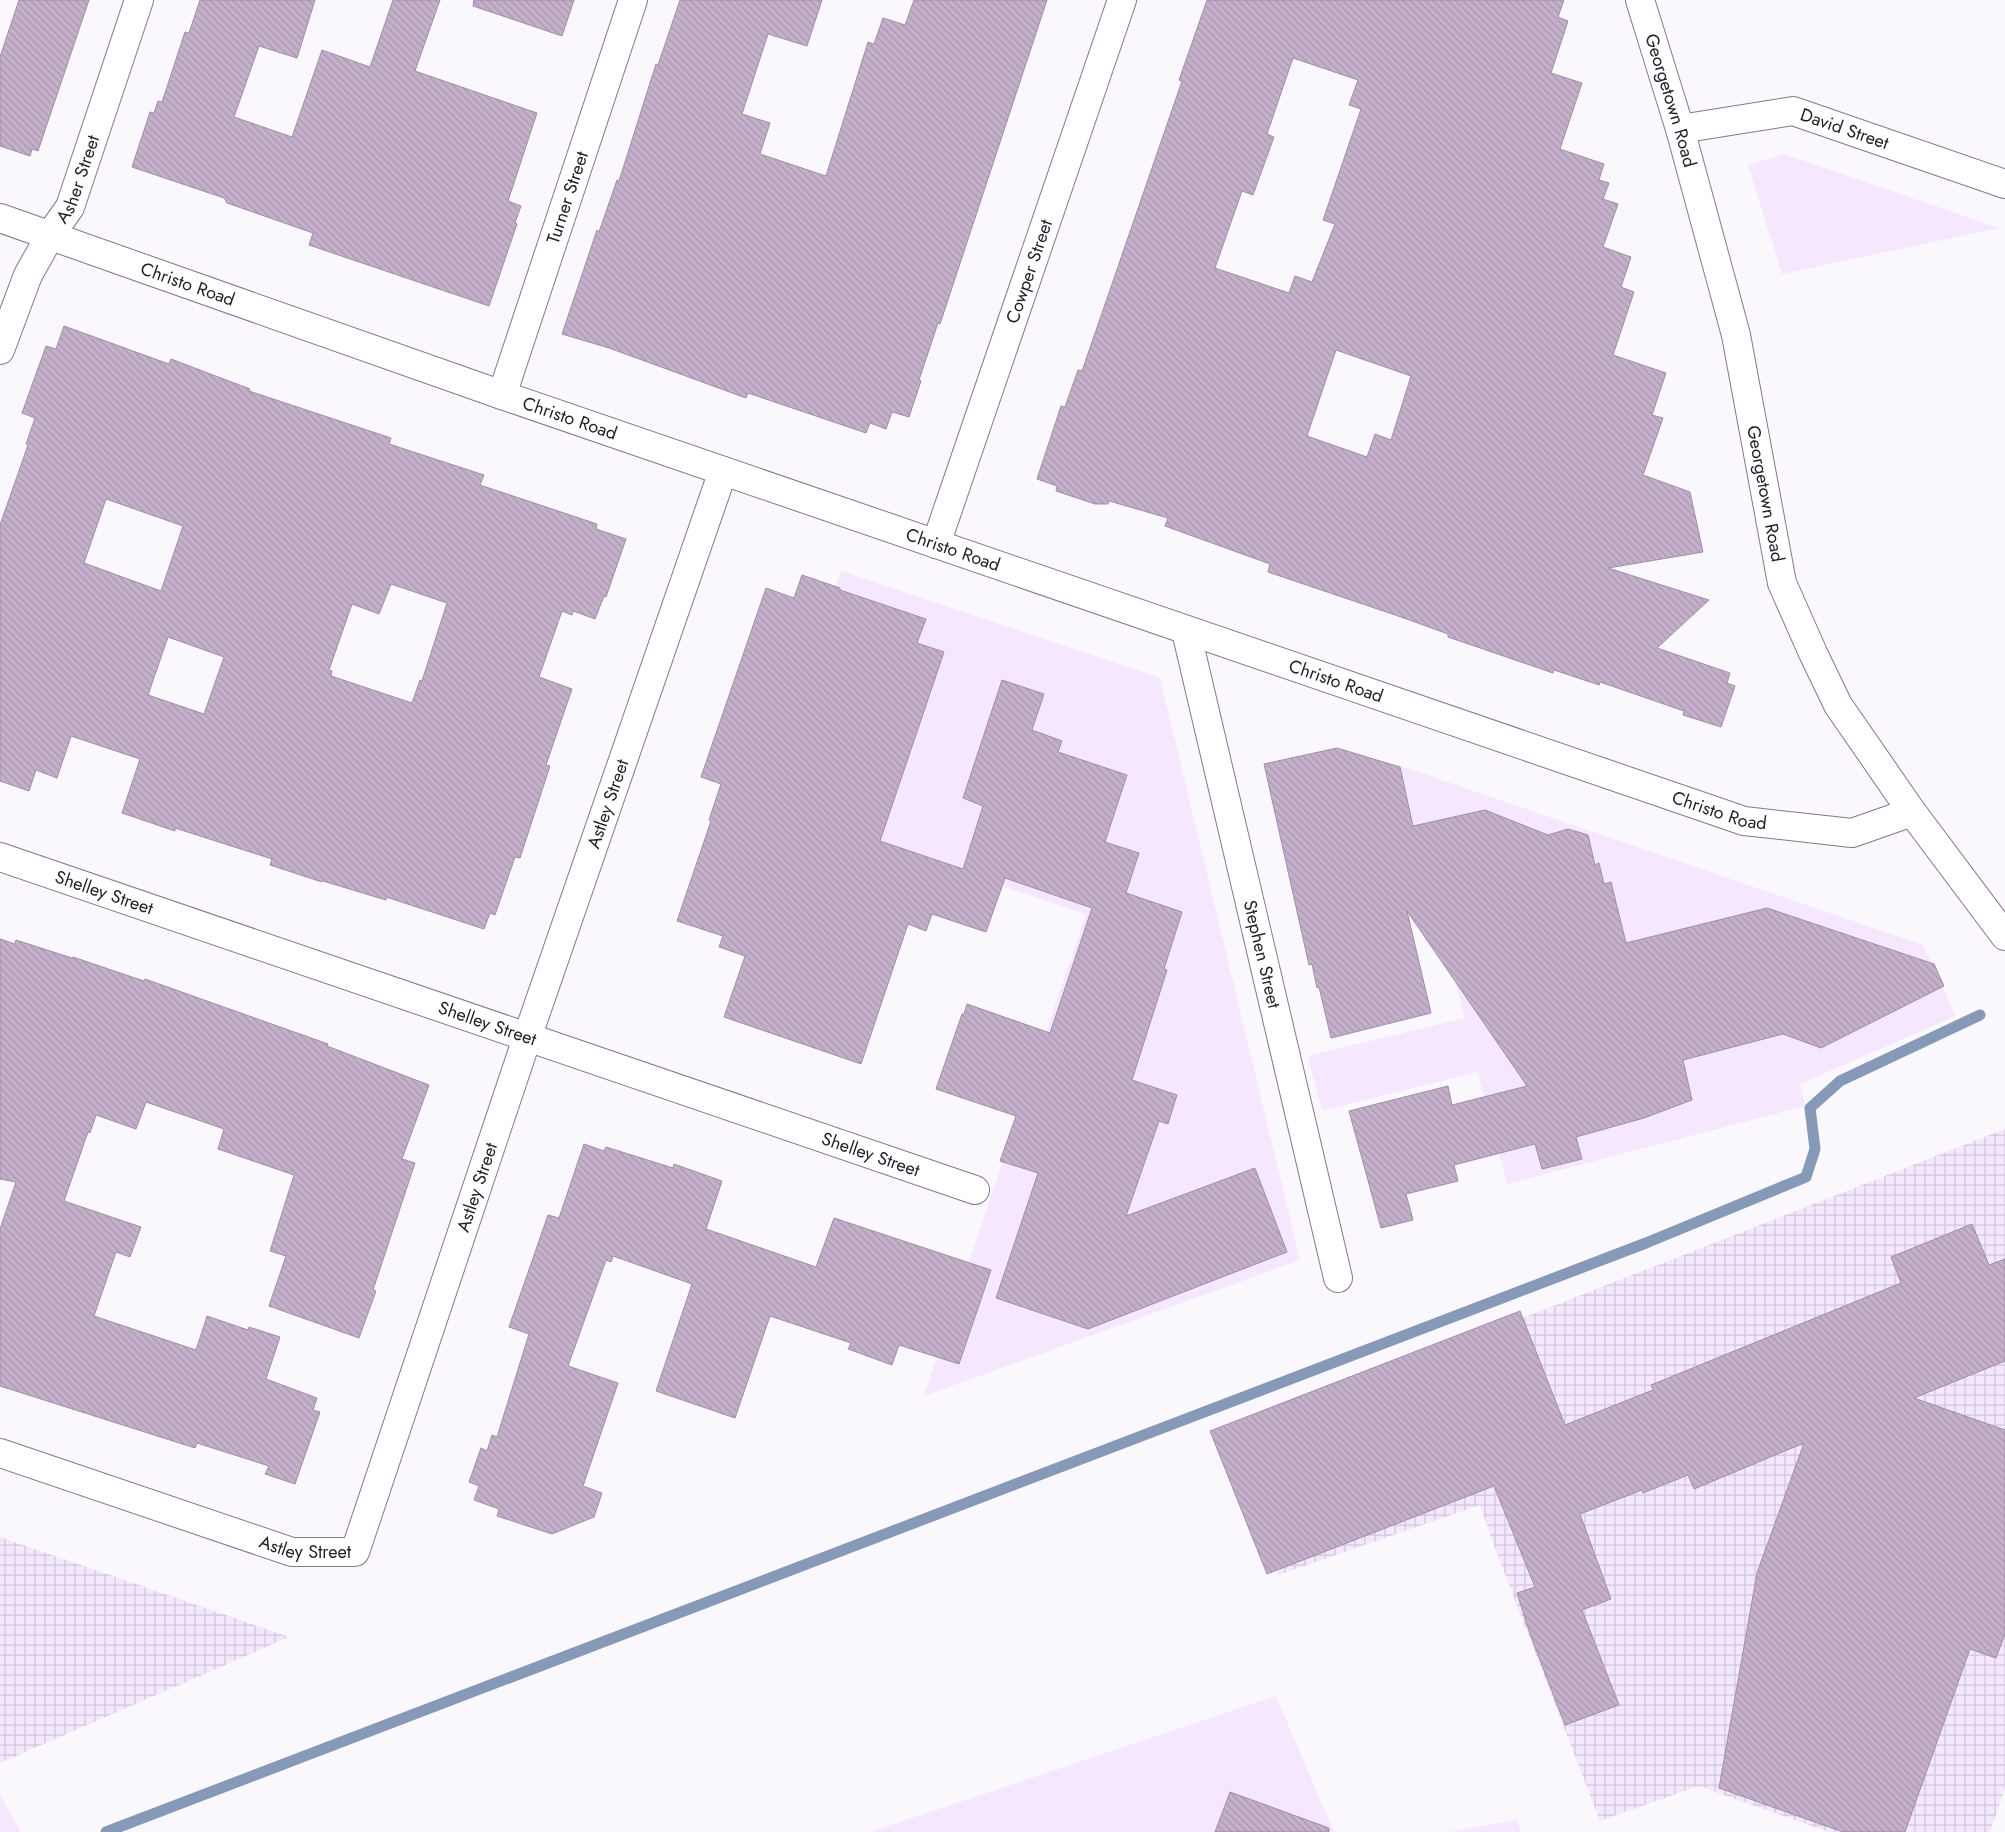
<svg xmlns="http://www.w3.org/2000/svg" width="2005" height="1832" font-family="Jost,sans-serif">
	<defs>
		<pattern id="industrial-grid" width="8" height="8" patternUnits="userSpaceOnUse" patternTransform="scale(1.25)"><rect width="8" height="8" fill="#f4e7fe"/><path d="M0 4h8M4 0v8" fill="none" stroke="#d1c6da"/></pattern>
		<pattern id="building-back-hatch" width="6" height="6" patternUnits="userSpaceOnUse" patternTransform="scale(1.25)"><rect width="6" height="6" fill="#c5b0cc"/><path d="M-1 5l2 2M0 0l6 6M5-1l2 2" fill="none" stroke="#a997af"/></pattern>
	</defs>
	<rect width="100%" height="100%" fill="#faf7fd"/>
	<g fill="#f4e7fe">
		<polygon points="1784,154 1999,228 1782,274 1748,165"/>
		<polygon points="841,571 1160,678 1300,1260 924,1396 1086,914 762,806"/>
		<polygon points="1398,765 1923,945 1956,1016 1800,1084 1805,1106 1507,1184 1478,1072 1322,1111 1308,1056 1465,1018"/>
		<polygon points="1276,1696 1334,1832 870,1832"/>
		<polygon points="0,1795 21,1832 0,1832"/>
		<polygon points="1517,1820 1521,1832 1449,1832"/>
	</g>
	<g fill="url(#industrial-grid)">
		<polygon points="2005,1129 2005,1788 1990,1832 1829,1832 1698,1786 1600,1821 1496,1551 1480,1505 1278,1575 1229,1433"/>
		<polygon points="0,1537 289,1637 0,1763"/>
	</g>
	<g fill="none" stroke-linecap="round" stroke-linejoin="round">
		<polyline stroke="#8699b6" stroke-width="11" points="106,1832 1646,1243 1806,1177 1815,1149 1810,1108 1840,1081 1980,1015"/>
	</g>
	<g fill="url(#building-back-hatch)" stroke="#a18da8" fill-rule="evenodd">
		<polygon points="19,0 89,0 38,151 32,149 30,156 0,146 0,57"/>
		<polygon points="200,0 315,0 297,58 259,46 234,117 292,137 322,50 370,67 393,0 440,0 415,71 537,113 508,201 521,206 515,223 517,224 489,306 309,245 313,233 227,203 224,198 132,167 150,112 154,113 158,101 162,102 185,32 189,33"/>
		<polygon points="474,0 574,0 562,36 473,6"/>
		<polygon points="680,0 822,0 807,46 768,34 742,114 770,123 760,154 826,176 868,42 874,44 883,18 905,25 914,0 1047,0 940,324 938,323 919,380 921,381 909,417 892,412 886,429 870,423 866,433 748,393 746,398 609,348 562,334 597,230 599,232 617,180 619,181 656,64 658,65"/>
		<path d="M 1207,0 L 1564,0 L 1558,17 L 1568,21 L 1551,73 L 1582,83 L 1560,149 L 1604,164 L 1599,180 L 1609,183 L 1603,199 L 1618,204 L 1603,247 L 1631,257 L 1621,287 L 1634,292 L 1613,355 L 1666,373 L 1652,415 L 1663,418 L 1643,475 L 1690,492 L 1703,552 L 1608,568 L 1709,600 L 1657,648 L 1730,673 L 1727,683 L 1735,686 L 1721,727 L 1683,715 L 1684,711 L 1600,682 L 1599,685 L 1554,670 L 1553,673 L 1448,637 L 1448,634 L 1404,618 L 1268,572 L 1270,564 L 1165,526 L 1168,518 L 1109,501 L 1108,504 L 1095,504 L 1056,491 L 1057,486 L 1037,479 L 1061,406 L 1065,407 L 1078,370 L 1082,371 L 1182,81 L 1179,80 ZM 1293,58 L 1358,80 L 1349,105 L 1361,109 L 1323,220 L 1335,224 L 1312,282 L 1295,276 L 1289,293 L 1215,268 L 1242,191 L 1253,195 L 1274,137 L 1267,134 ZM 1336,350 L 1411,376 L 1391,440 L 1375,434 L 1367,457 L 1307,436 Z"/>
		<path d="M 64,326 L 169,364 L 171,359 L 250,389 L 249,391 L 391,438 L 389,444 L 484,475 L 480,485 L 597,524 L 596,529 L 626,539 L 606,597 L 604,596 L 595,619 L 573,611 L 572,615 L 562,611 L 539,677 L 572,689 L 546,765 L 550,766 L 520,858 L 515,857 L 495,915 L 490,913 L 484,929 L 386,897 L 386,900 L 323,881 L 322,882 L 270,865 L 272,859 L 175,828 L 175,831 L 122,813 L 140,759 L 71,736 L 57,778 L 36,770 L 29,791 L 0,781 L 0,525 L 28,445 L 26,444 L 35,418 L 22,413 L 46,346 L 56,349 ZM 106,499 L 183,526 L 161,591 L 84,563 ZM 391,584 L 447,603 L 422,681 L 420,680 L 412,703 L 331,676 L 332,671 L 329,670 L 352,604 L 379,614 ZM 168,637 L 224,657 L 204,714 L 148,695 Z"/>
		<polygon points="802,575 840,588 840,590 926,619 917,643 944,652 880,841 963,869 983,806 963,798 1002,680 1044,694 1032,730 1062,741 1058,752 1127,775 1105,842 1139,853 1126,893 1182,912 1164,969 1167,970 1132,1080 1177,1095 1168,1124 1159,1121 1126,1216 1255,1168 1287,1252 1088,1329 996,1298 1038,1173 1000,1161 1016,1116 936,1089 962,1014 964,1014 967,1004 1050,1033 1092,908 1005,878 986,932 932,914 926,931 908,924 861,1064 724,1017 745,956 719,947 723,936 677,921 711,821 709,820 721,784 701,777 766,588 794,598"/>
		<polygon points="1337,748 1400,767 1413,826 1485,810 1548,835 1568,829 1588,835 1595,865 1599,863 1604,884 1611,882 1626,943 1767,908 1934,964 1944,986 1821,1048 1783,1034 1683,1060 1692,1100 1644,1118 1576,1137 1582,1159 1542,1169 1535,1144 1454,1165 1458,1181 1406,1194 1413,1220 1381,1228 1349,1111 1448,1086 1452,1105 1527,1086 1407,911 1431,1013 1331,1038 1319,987 1317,988 1312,964 1309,965 1264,764"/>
		<polygon points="0,939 15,944 16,940 72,958 73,957 144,981 145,979 328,1044 327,1046 429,1085 402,1159 415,1163 373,1290 376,1291 359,1338 269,1306 286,1256 270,1251 294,1175 218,1149 224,1129 146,1102 136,1129 96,1115 90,1133 88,1132 64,1201 141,1227 130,1257 116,1252 94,1316 196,1350 207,1316 248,1330 249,1327 280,1337 266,1379 317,1398 313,1410 320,1412 295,1484 265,1474 269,1466 197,1443 195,1448 0,1386 0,1229 16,1182 0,1179"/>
		<polygon points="584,1144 604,1151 606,1147 673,1168 674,1164 722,1181 706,1229 816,1267 834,1218 991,1270 959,1364 899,1345 892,1365 848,1349 851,1343 770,1316 735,1418 656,1391 692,1284 613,1256 611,1262 606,1260 568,1366 618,1383 583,1486 602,1493 594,1517 552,1534 497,1516 499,1509 474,1500 479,1486 469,1482 481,1448 487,1451 492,1435 497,1437 529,1334 509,1327 548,1215 559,1218"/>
		<polygon points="1972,1224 1989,1265 2005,1259 2005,1361 1914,1398 2005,1430 2005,1634 1996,1658 1970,1649 1905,1832 1843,1832 1719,1788 1757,1573 1804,1443 1694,1489 1688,1475 1643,1493 1642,1490 1580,1514 1611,1599 1582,1610 1619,1705 1565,1725 1530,1634 1517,1593 1535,1587 1494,1486 1267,1574 1210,1431 1520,1311 1565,1425 1653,1390 1651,1385 1901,1283 1891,1257"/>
		<polygon points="1230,1792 1329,1828 1329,1832 1215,1832"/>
	</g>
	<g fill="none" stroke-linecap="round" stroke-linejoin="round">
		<defs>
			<g id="minor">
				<path id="s1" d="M 1680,129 L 1793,111 L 2005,184"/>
				<path id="s2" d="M 0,218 L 502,395 L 1744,821 L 1852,833 L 1912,812"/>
				<path id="s3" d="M 0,350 L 28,275 L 51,234 L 70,207 L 139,0"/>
				<path id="s4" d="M 502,395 L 633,0"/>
				<path id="s5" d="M 936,544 L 1122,0"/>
				<path id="s6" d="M 1186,631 L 1338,1278"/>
				<path id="s7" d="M 0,857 L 975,1190"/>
				<path id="s8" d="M 0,1453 L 292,1552 L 355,1552 L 527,1038 L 723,471"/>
			</g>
			<g id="tertiary">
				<path id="s9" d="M 1640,0 L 1680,129 L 1736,335 L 1782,583 L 1813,653 L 1838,705 L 1912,812 L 2005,936"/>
			</g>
		</defs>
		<use href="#minor" stroke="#867692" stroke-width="30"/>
		<use href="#tertiary" stroke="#867692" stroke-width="30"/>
		<use href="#minor" stroke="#fff" stroke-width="28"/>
		<use href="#tertiary" stroke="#fff" stroke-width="28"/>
	</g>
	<g text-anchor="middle" stroke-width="4" stroke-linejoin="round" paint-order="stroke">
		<g font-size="18" fill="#231d28" stroke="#faf7fd">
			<text dy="6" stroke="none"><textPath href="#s9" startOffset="105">Georgetown Road</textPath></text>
			<text dy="6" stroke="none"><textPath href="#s1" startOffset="169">David Street</textPath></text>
			<text dy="6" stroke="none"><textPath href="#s3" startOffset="189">Asher Street</textPath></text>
			<text dy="6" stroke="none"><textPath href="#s4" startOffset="208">Turner Street</textPath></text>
			<text dy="6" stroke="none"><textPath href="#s5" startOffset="288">Cowper Street</textPath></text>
			<text dy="6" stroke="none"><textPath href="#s2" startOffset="199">Christo Road</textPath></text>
			<text dy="6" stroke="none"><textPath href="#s2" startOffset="604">Christo Road</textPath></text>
			<text dy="6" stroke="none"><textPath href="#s9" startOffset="510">Georgetown Road</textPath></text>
			<text dy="6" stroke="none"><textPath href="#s2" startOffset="1009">Christo Road</textPath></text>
			<text dy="6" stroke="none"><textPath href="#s2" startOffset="1414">Christo Road</textPath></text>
			<text dy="6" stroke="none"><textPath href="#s8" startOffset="1161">Astley Street</textPath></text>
			<text dy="6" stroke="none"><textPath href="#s2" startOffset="1819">Christo Road</textPath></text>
			<text dy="6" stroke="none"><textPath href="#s7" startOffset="110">Shelley Street</textPath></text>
			<text dy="6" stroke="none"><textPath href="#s6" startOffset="332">Stephen Street</textPath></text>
			<text dy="6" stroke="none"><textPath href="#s7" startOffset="515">Shelley Street</textPath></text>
			<text dy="6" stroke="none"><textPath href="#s7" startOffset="920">Shelley Street</textPath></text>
			<text dy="6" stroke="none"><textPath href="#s8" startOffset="756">Astley Street</textPath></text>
			<text dy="6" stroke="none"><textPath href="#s8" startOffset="321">Astley Street</textPath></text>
		</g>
	</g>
</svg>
